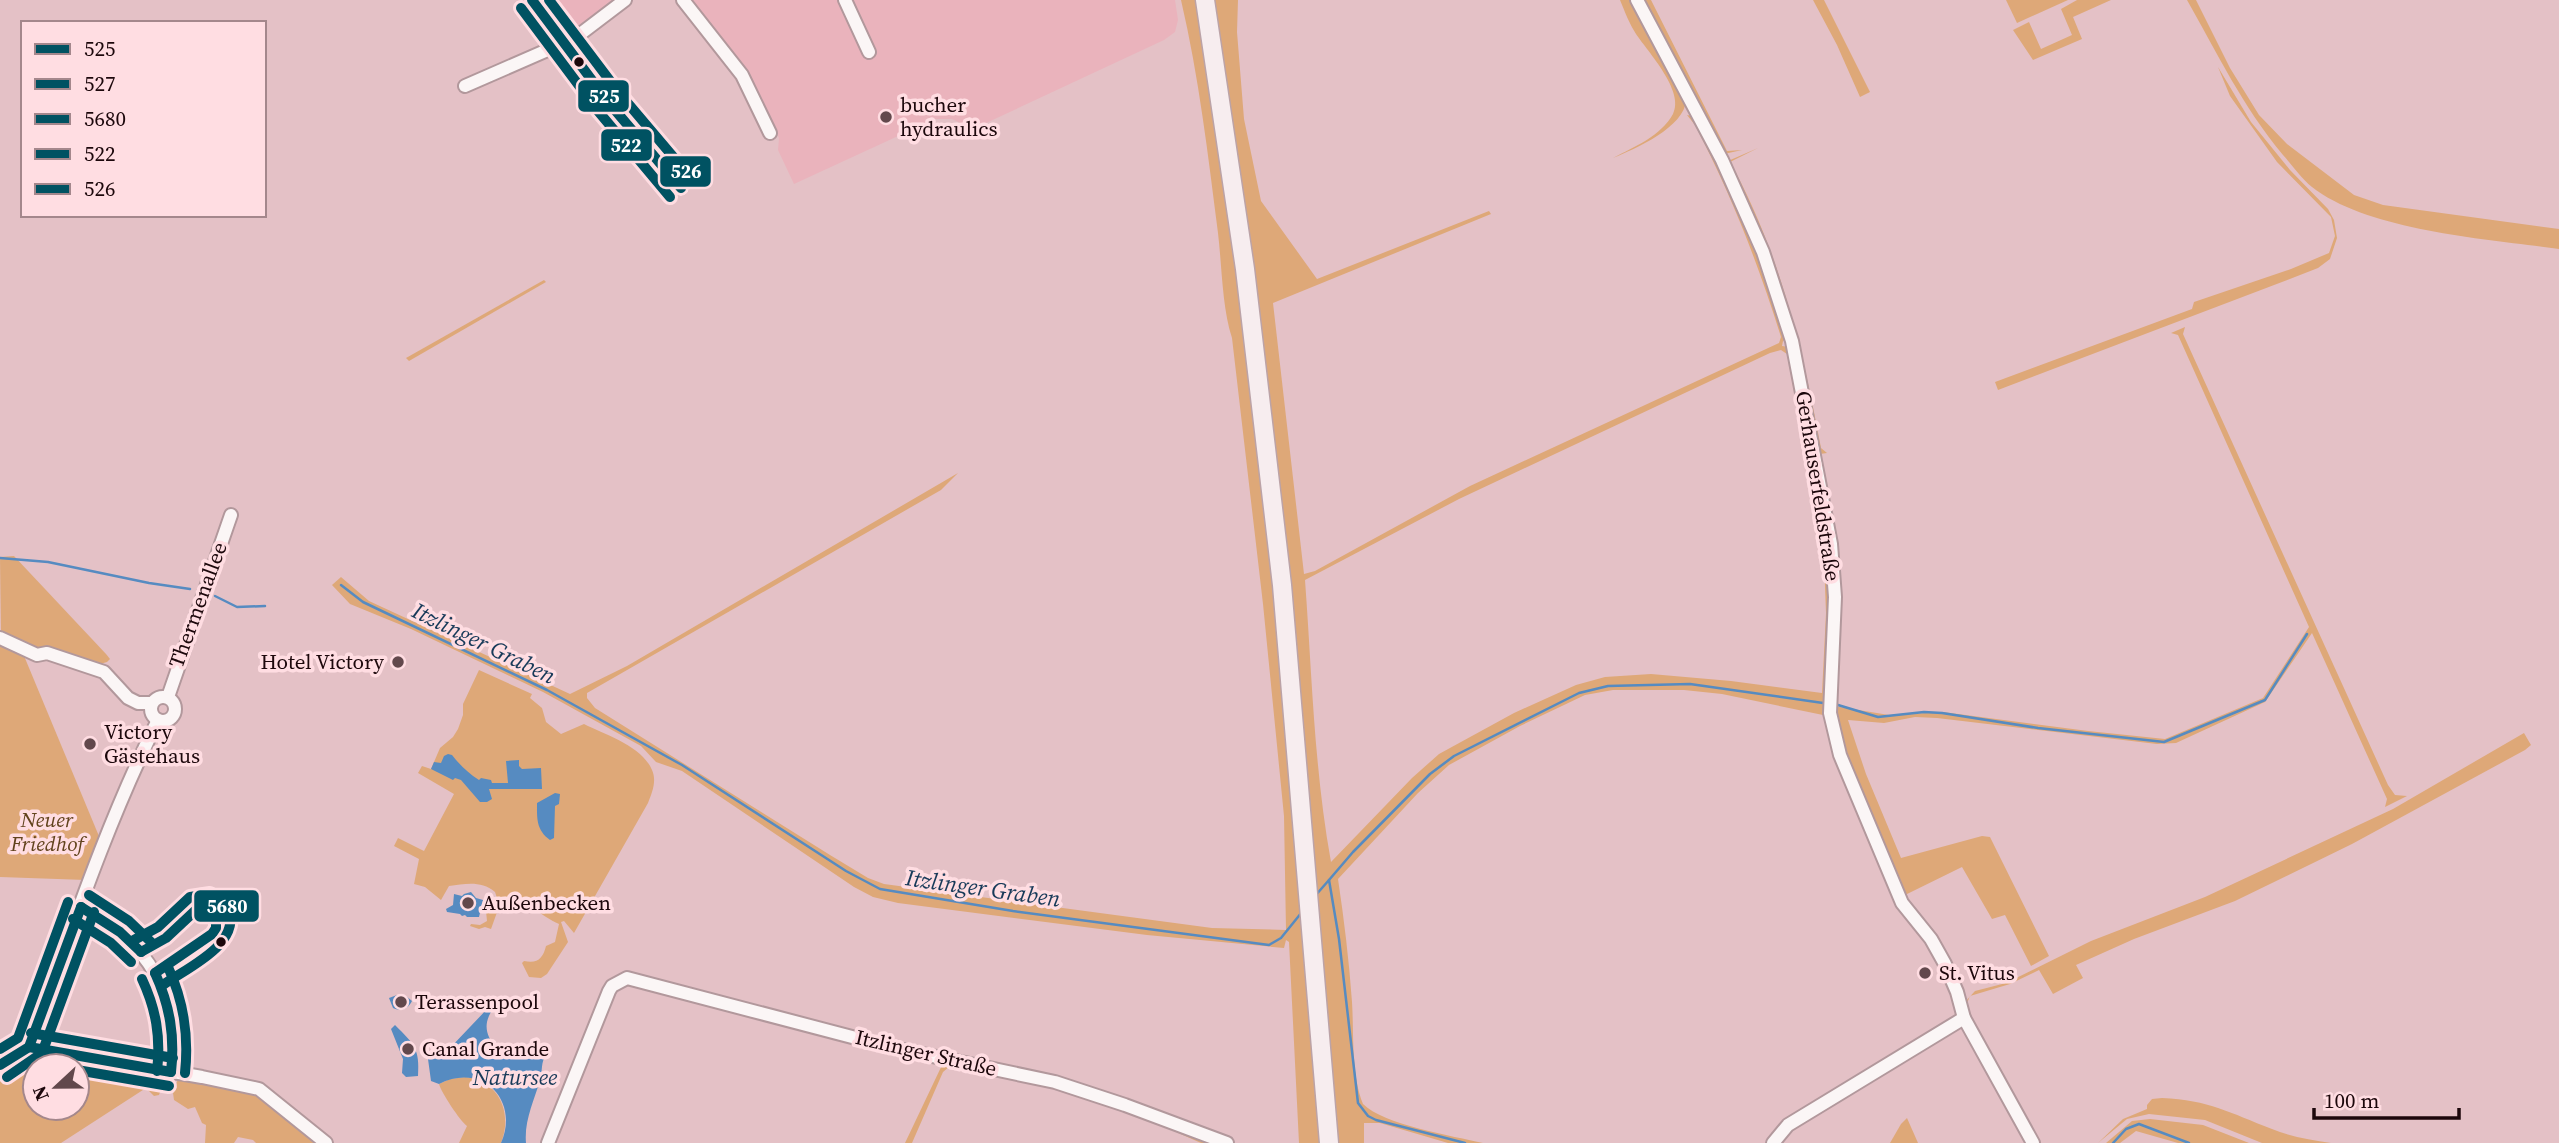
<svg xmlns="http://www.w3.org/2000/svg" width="2559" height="1143" font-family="'Source Serif 4',serif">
	<rect width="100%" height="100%" fill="#e4c1c6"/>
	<g fill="#eab3bc">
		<polygon points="520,0 616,0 565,39 546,42 549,36"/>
		<polygon points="687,0 1175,0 1178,20 1175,32 1164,40 984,124 971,128 952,119 935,119 794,184 778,150 779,138 746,74"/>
	</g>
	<g fill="#dea878" fill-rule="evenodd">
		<path d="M 1181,0 L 1199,0 L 1272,535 L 1323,1143 L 1299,1143 L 1289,942 L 1286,940 L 1284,948 L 1147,935 L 898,903 L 873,897 L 854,887 L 682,771 L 656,762 L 641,746 L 543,692 L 411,629 L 350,604 L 332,585 L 341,577 L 369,601 L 570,694 L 627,666 L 958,473 L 941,490 L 587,693 L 587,698 L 595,708 L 830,855 L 868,878 L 884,884 L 1212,928 L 1286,930 L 1284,816 L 1263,604 L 1232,338 C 1222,307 1222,267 1218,233 C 1208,155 1199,77 1181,0 Z"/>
		<path d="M 1213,0 L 1238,0 L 1237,32 L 1244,119 L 1261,201 L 1317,279 L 1489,211 L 1491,214 L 1273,303 L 1304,574 L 1315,571 L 1470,486 L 1779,343 L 1781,337 C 1758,263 1731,194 1695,125 L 1687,115 L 1692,116 L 1716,158 L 1751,233 L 1787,339 L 1783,341 L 1782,346 L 1789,347 L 1830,571 L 1831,743 L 1823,715 L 1722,694 L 1684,690 L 1613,690 L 1585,695 L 1520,726 L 1449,765 L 1418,793 L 1338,879 C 1344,919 1349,960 1352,1002 C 1354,1034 1351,1074 1363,1104 C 1384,1125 1453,1136 1483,1143 L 1448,1143 L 1380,1123 L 1364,1123 L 1364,1143 L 1338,1143 L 1285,531 L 1256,297 ZM 1781,350 L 1787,354 L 1820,529 L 1824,560 L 1826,613 L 1822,693 L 1731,681 L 1651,674 L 1605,677 L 1576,685 L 1514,713 L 1439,754 L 1412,778 L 1331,862 C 1314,768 1312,674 1305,580 L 1459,499 L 1770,353 Z"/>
		<path d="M 1620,0 L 1633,0 L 1686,100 C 1685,127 1635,149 1613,158 C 1634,147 1661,136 1673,114 C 1685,91 1648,52 1636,34 C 1629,23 1625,12 1620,0 Z"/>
		<polygon points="1643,0 1651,0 1727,151 1742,150 1724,154"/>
		<polygon points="1813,0 1824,0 1870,92 1860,97 1837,45"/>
		<polygon points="2006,0 2068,0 2017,23"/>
		<polygon points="2077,0 2111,0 2073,17 2082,39 2033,60 2013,30 2029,22 2041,49 2072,35 2061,9"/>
		<path d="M 2187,0 L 2196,0 L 2230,68 L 2259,115 L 2287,144 L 2354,195 L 2383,205 L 2559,229 L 2559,249 C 2488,239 2368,231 2312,187 C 2301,178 2292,165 2283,155 C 2241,104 2219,56 2187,0 Z"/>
		<polygon points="2218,67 2251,122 2290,170 2328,209 2334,220 2337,238 2330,259 2318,268 2282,282 1998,390 1995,382 2192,309 2194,302 2291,269 2329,253 2335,236 2331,217 2277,162 2230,96"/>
		<path d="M 1758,148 L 1730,162 C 1779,250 1803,350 1821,448 L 1827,453 L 1820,454 L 1819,452 L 1801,359 L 1728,161 Z"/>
		<polygon points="544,280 546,282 409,361 406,358"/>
		<polygon points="2185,327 2183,334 2388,785 2395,795 2407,796 2385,807 2387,799 2312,633 2265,702 2176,743 2157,744 1937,718 1915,717 1884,723 1848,720 1866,774 1901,858 1982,836 1990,837 2049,956 2031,966 2005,915 1992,919 1962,867 1903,896 1844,756 1834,706 1889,715 1943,712 2088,731 2165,739 2263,698 2309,627 2178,335 2171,333"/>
		<polygon points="14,556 106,654 110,659 107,662 100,664 38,652 1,636 0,557"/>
		<polygon points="0,641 22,651 101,841 86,880 0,877"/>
		<path d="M 479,670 L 532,694 L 530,698 L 542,708 L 546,722 L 561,734 L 584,724 C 606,735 642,746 652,770 C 657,781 652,793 648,803 L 574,933 L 564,921 L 561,922 L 568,942 L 547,974 L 541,978 L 529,977 L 522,963 L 524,961 C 538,964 543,958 546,946 L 555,942 L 559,924 C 542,917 530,902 510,899 L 500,904 L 491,929 L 485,927 L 479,929 L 470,926 L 471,924 L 480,925 L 487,921 L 486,911 L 498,901 L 495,892 C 481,880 465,884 449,886 L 441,900 L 425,887 L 414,884 L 419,859 L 394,846 L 398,838 L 424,851 L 454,794 L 418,773 L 422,766 L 431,769 L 440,748 L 453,737 L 458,729 L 463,715 L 463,704 Z"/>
		<polygon points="2524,733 2531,745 2525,750 2352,844 2235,901 2134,939 2076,965 2083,978 2053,994 2039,970 2010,984 1970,996 1967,1003 1972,1021 2041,1143 2038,1143 1974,1028 1965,1002 1975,991 2006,983 2091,941 2205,897 2393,809"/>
		<path d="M 36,1056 L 159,1075 L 165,1078 L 159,1095 L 154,1096 L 146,1088 L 61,1143 L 0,1143 L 0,1079 ZM 35,1066 L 77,1066 L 77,1108 L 35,1108 Z"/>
		<polygon points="943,1063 1064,1088 1218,1143 1201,1143 1133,1113 1062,1089 949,1067 943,1072 912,1143 905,1143"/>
		<path d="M 465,1077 C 499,1080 513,1113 501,1143 L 459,1143 L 467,1126 C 460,1121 441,1092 439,1084 L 450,1079 Z"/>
		<polygon points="178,1079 257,1093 320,1143 256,1143 253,1140 238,1137 234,1143 205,1143 206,1125 202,1123 195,1107 188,1109 174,1100 173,1093"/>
		<path d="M 2162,1098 C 2209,1100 2230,1113 2272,1129 C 2291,1137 2311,1140 2331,1143 L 2262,1143 L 2205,1120 L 2149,1114 L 2127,1119 L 2098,1143 L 2123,1119 L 2147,1109 L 2147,1105 L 2152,1099 Z"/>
		<polygon points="1907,1118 1918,1143 1890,1143 1901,1124"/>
		<polygon points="2150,1119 2203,1125 2249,1143 2178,1143 2136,1131 2120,1143 2106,1143 2132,1121"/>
	</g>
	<g fill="#568bc1">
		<path d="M 448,754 L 452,755 C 460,765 468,773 479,780 L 481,778 L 491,780 L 492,783 L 508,783 L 506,761 L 519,760 L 519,766 L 522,769 L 541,768 L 542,789 L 489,789 L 492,799 L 487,802 L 480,802 L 461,780 L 455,778 L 453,780 L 431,769 L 434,762 L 441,763 L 444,756 Z"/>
		<path d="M 555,793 L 560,794 L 559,804 L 555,806 L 554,838 L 550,840 C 536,830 537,818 537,803 Z"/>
		<polygon points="471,892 476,898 483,900 479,917 467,917 465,915 462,916 460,914 447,912 446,909 453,905 454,894 462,896 464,894"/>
		<path d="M 397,995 L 406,996 L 412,1001 C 408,1009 401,1012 393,1008 L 389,998 Z"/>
		<path d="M 489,1007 L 493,1009 C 483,1023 485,1036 497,1048 L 510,1052 L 525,1047 L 529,1051 L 532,1047 L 538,1054 L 543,1050 L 547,1053 C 540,1063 543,1070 540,1080 C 534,1101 524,1121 526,1143 L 501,1143 C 520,1100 482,1062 439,1084 L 431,1081 L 428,1059 L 450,1048 Z"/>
		<path d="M 395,1025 C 414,1044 420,1049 418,1076 L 406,1077 L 402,1073 L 403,1059 L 391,1029 Z"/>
	</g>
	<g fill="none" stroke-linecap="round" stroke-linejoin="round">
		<g stroke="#568bc1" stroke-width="2.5">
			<polyline points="0,558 48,562 149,583 190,589"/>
			<polyline points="341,585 363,602 547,690 682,765 846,871 880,889 1013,911 1269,945 1281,938 1302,912"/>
			<polyline points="215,596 237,607 265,606"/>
			<polyline points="1838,705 1878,717 1924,712 1942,713 2038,728 2164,742 2265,700 2307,634"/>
			<polyline points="1329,880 1353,852 1430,774 1454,756 1579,693 1608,686 1690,684 1823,703"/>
			<polyline points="1315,896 1329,880 1339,939 1358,1103 1368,1116 1376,1120 1465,1143"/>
			<polyline points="2113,1143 2126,1129 2139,1124 2189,1143"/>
		</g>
		<defs>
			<g id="minor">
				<polyline points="532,0 609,103 681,188"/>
				<polyline points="683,0 742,75 770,133"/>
				<polyline points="845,0 869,52"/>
				<polyline points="1637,0 1722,160 1763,252 1792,341 1831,544 1835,597 1830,713 1840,755 1902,903 1931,939 1945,964 1957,992 1964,1018 2033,1143"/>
				<polyline points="465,86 575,38 625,0"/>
				<polyline points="0,638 37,655 47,653 104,672 128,698 138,703 152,703"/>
				<circle cx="163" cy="709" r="12"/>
				<polyline points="168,697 231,515"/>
				<path d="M 81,907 C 148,942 181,994 171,1072"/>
				<polyline points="29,1047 202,1077 259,1089 326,1143"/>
				<path d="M 0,1065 L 29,1047 C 69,937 106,824 158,720"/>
				<polyline points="548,1143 609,991 612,986 627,978 894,1048 1055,1082 1125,1105 1227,1143"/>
				<polyline points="1773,1143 1788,1125 1964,1018"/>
			</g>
			<polyline id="primary" points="1205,0 1245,269 1282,585 1329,1143"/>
		</defs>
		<use href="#minor" stroke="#b2989c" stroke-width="16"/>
		<use href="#primary" stroke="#bca3a7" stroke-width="21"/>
		<use href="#minor" stroke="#fbf6f6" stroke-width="12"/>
		<use href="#primary" stroke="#f7edef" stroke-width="18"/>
		<defs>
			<g id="bus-1">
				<polyline points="532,0 609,103 681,188"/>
				<polyline points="81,907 120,932 141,952"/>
				<polyline points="141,952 166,938 197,909 206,907 216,915 216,928 212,934 155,973"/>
				<path d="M 155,973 C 170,1006 175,1036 171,1072"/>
				<polyline points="29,1047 171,1072"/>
				<polyline points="0,1065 29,1047 81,907"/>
			</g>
			<g id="bus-2">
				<polyline points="73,919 111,943 131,962"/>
				<path d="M 142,979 C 156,1009 161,1037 157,1071"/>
				<polyline points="77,1070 169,1086"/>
				<polyline points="7,1077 42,1053 94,912"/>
			</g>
			<g id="bus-3">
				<polyline points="89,895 129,921 151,942"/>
				<path d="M 134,940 L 158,927 L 190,897 L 210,894 L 228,907 C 243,944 188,967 163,985"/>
				<path d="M 168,967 C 184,1002 189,1035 185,1073"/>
				<polyline points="31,1033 173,1058"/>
				<polyline points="0,1049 18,1038 68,902"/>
			</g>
			<polyline id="bus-4" points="521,8 598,111 670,197"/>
			<polyline id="bus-5" points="549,0 620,94 692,179"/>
		</defs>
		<use href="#bus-1" stroke="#ffdde2" stroke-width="16"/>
		<use href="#bus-2" stroke="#ffdde2" stroke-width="16"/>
		<use href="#bus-3" stroke="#ffdde2" stroke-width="16"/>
		<use href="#bus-4" stroke="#ffdde2" stroke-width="16"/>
		<use href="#bus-5" stroke="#ffdde2" stroke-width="16"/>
		<use href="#bus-1" stroke="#005262" stroke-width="10"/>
		<use href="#bus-2" stroke="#005262" stroke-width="10"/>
		<use href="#bus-3" stroke="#005262" stroke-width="10"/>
		<use href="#bus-4" stroke="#005262" stroke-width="10"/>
		<use href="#bus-5" stroke="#005262" stroke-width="10"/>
	</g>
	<g fill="#1c070b" stroke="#ffdde2" stroke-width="2.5">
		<circle cx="579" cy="62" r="6"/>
		<circle cx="221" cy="942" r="6"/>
	</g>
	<g fill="#62484c" stroke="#ffdde2" stroke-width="2.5">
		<circle cx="886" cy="117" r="7"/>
		<circle cx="398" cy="662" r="7"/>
		<circle cx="90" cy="744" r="7"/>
		<circle cx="468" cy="903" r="7"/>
		<circle cx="1925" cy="973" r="7"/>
		<circle cx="401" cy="1002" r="7"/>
		<circle cx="408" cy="1049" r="7"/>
	</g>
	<g text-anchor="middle" stroke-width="7" stroke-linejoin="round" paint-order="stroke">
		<g font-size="21" fill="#1c070b" stroke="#ffdde2" text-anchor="start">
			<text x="900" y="112">bucher<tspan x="900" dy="24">hydraulics</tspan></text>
			<text x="384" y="669" text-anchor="end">Hotel Victory</text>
			<text x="104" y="739">Victory<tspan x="104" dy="24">Gästehaus</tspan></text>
			<text x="482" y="910">Außenbecken</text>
			<text x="1939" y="980">St. Vitus</text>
			<text x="415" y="1009">Terassenpool</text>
			<text x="422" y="1056">Canal Grande</text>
		</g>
		<g font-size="21" fill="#1c070b" stroke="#ffdde2">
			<text transform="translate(1818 486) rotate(81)" y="7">Gerhauserfeldstraße</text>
			<text transform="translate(198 605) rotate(-70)" y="7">Thermenallee</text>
			<text transform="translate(926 1053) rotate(13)" y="7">Itzlinger Straße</text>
		</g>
		<g font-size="21" font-style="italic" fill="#62431d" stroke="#ffdde2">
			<text x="47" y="827">Neuer<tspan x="47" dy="24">Friedhof</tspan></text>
		</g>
		<g font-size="23" font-style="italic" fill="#183a59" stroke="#ffdde2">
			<text transform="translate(484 643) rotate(26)" y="8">Itzlinger Graben</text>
			<text transform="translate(983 888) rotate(8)" y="8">Itzlinger Graben</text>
			<text x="515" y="1085">Natursee</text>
		</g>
	</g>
	<g stroke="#ffdde2" stroke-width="2.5">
		<rect x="577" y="79" width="53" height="34" rx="7" fill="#005262"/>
		<rect x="600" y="128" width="53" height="34" rx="7" fill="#005262"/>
		<rect x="659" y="155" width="53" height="33" rx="7" fill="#005262"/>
		<rect x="193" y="889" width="67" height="34" rx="7" fill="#005262"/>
	</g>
	<g font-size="19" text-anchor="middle" font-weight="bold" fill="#fff">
		<text x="604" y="103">525</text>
		<text x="626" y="152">522</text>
		<text x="686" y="178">526</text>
		<text x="227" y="913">5680</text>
	</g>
	<rect x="21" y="21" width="245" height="196" fill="#ffdde2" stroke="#a4878c" stroke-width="2"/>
	<rect x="35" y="44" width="35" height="10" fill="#005262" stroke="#a4878c" stroke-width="2"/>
	<text x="84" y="56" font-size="21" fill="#1c070b">525</text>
	<rect x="35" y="79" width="35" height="10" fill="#005262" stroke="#a4878c" stroke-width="2"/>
	<text x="84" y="91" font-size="21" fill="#1c070b">527</text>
	<rect x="35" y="114" width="35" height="10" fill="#005262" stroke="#a4878c" stroke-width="2"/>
	<text x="84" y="126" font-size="21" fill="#1c070b">5680</text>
	<rect x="35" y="149" width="35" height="10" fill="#005262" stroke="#a4878c" stroke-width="2"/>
	<text x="84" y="161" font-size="21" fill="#1c070b">522</text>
	<rect x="35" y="184" width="35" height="10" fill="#005262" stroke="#a4878c" stroke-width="2"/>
	<text x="84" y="196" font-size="21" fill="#1c070b">526</text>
	<g transform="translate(56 1087) rotate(248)"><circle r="33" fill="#ffdde2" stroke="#a4878c" stroke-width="2"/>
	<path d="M0-5L12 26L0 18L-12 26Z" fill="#62484c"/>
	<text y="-10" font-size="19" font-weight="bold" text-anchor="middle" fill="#1c070b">N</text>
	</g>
	<path d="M2314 1108v10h145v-10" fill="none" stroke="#1c070b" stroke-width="3.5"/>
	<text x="2324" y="1108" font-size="21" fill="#1c070b" stroke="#ffdde2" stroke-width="5" paint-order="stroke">100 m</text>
</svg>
